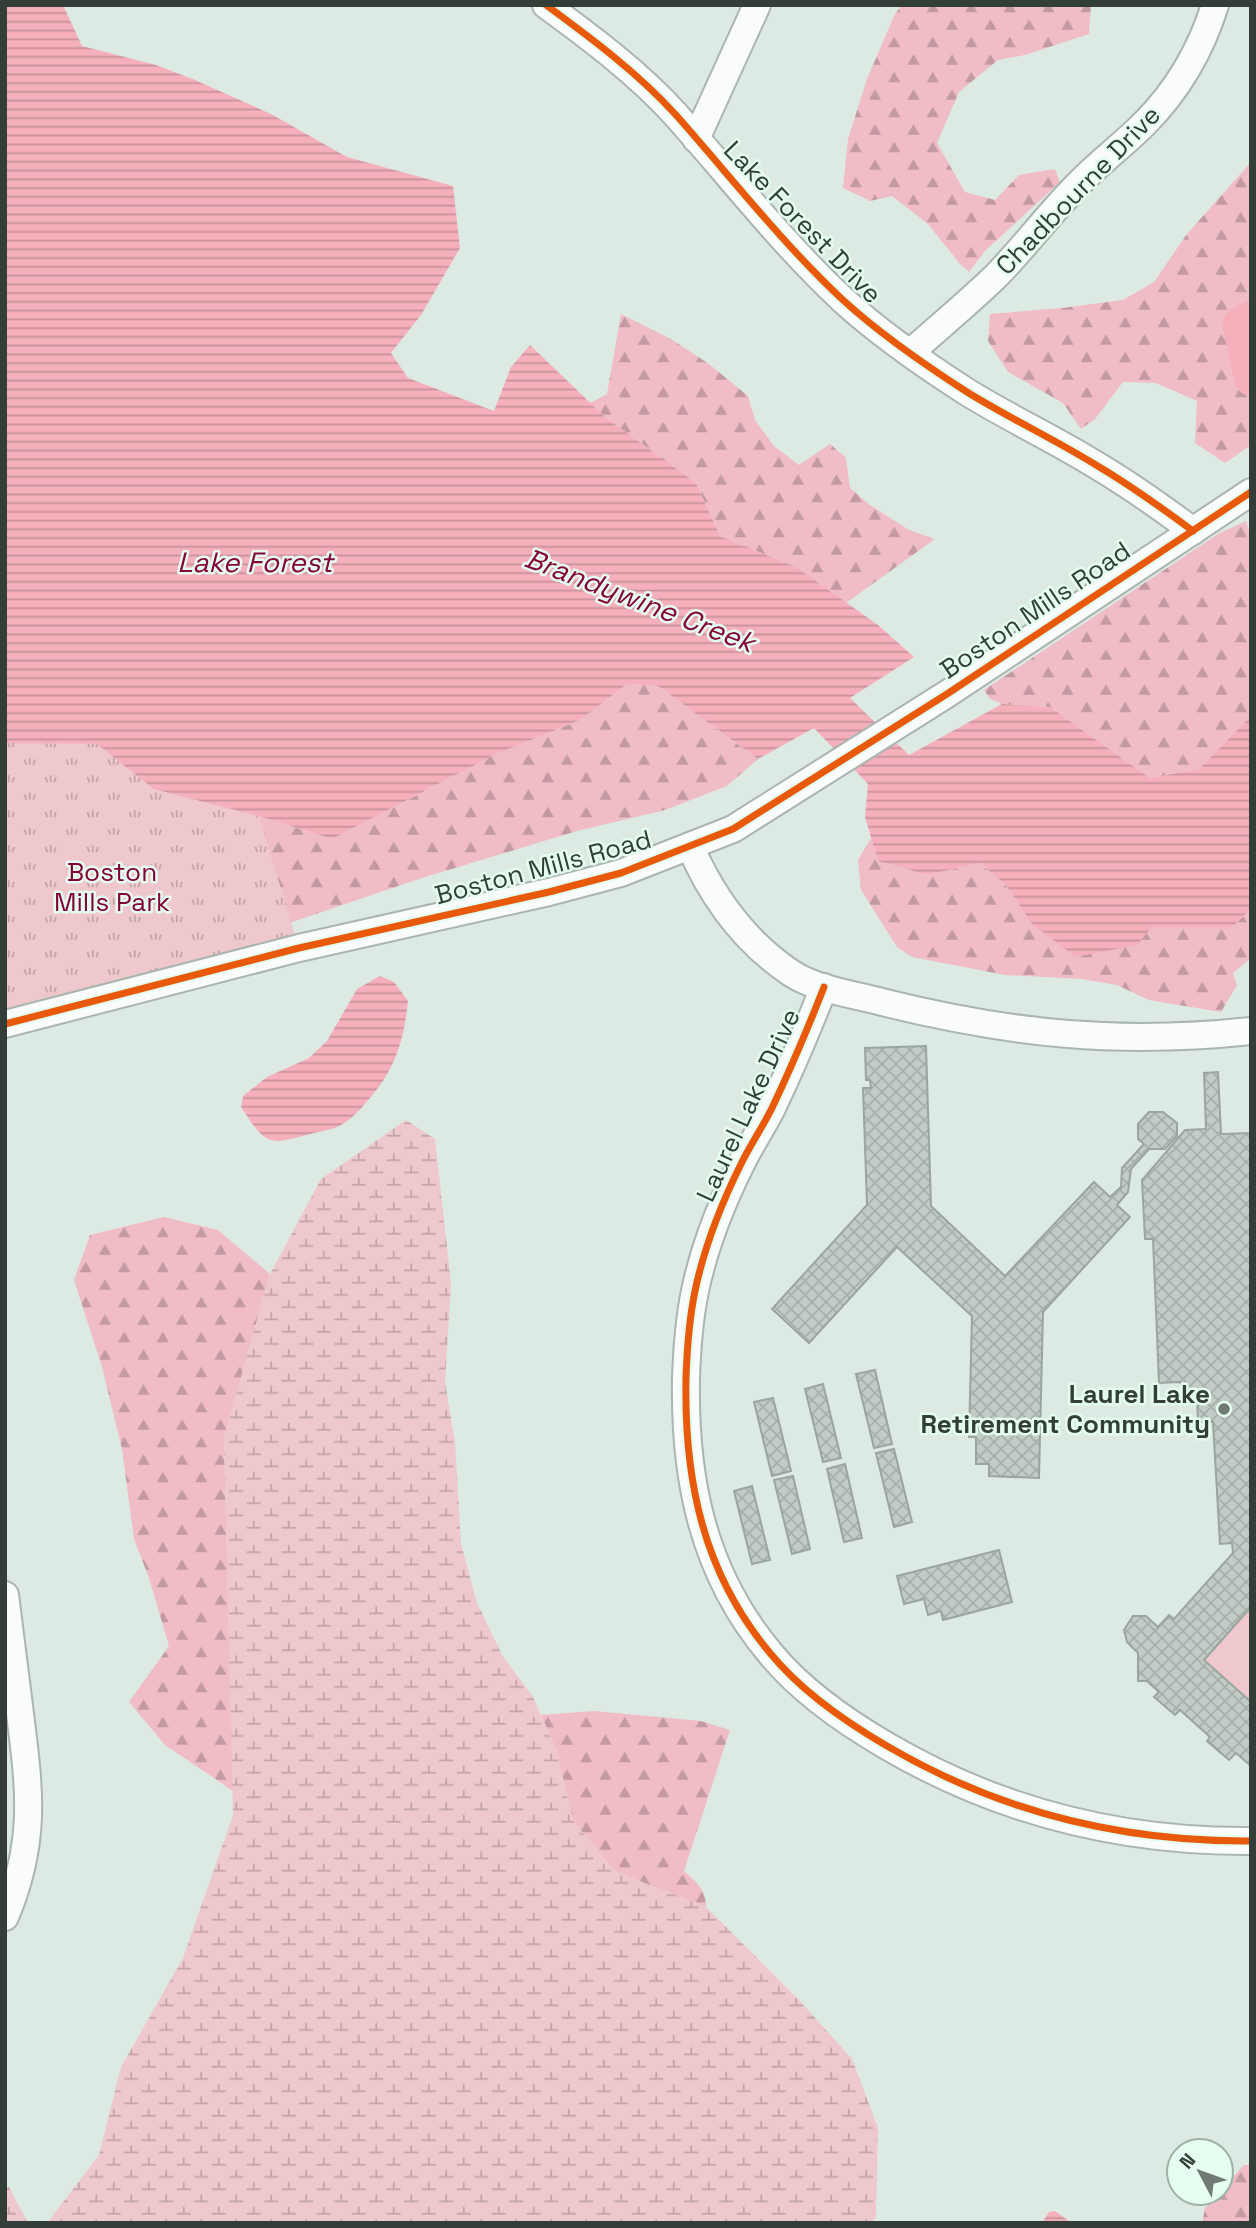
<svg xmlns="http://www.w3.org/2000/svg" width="1256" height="2228" font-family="'Space Grotesk',sans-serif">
	<defs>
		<pattern id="forest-firs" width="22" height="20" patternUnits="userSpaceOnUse" patternTransform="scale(1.75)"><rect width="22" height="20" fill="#f0bcc5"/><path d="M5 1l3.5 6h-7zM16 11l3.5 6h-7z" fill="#c39aa1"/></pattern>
		<pattern id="wetland-marsh" width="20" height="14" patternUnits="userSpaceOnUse" patternTransform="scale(1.75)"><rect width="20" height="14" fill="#eec8cc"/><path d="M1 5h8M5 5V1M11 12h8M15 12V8" fill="none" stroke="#c2a4a7"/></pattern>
		<pattern id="park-tufts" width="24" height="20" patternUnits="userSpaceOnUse" patternTransform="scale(1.75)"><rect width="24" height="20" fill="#eec8cc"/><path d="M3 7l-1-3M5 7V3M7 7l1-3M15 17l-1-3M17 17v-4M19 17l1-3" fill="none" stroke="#c2a4a7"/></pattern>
		<pattern id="water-rules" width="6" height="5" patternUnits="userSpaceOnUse" patternTransform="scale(1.75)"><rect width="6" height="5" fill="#f5b0bc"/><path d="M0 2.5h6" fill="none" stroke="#c7919a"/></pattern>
		<pattern id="building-cross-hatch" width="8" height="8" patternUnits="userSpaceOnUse" patternTransform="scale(1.75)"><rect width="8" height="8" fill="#c2ccc6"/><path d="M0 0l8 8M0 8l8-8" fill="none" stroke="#a7b0ab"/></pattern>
	</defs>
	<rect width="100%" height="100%" fill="#ddeae3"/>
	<g fill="url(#forest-firs)">
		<polygon points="902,5 1091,5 1089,34 1025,55 998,60 959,92 937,143 965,192 995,200 1019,175 1055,169 1060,182 985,251 969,272 960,264 928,224 892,196 870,201 843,188 848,139 867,79 895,14"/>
		<polygon points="1251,162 1251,445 1225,463 1195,443 1197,401 1156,383 1123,382 1095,419 1081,429 1063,403 1008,372 988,341 990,314 1062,308 1123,300 1154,282 1187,234"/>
		<polygon points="621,314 671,339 709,364 748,396 755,420 774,446 799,465 830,444 846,458 850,488 870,505 909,530 935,539 846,603 796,567 720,536 696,483 605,417 590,403 607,394"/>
		<polygon points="1246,521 1251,538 1251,716 1199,769 1150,778 1050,707 1002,704 990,699 984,690 1218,534"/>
		<polygon points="627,684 658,686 758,759 727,786 665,810 577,831 422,878 233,942 5,743 97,744 259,816 332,839 496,754 580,720"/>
		<polygon points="871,838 878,861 927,875 980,863 1005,884 1032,924 1232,927 1251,909 1251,958 1233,973 1237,985 1221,1012 1149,1000 1117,985 1081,979 1005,975 912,957 897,947 861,890 858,860"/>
		<polygon points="164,1217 218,1230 270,1274 224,1438 233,1791 165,1745 129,1702 169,1646 149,1578 134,1539 122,1449 102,1367 74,1280 90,1235"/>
		<path d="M 594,1711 L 701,1721 L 730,1730 L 684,1871 C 697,1882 706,1890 706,1907 L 616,1872 L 573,1821 L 557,1752 L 541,1715 Z"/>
		<polygon points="1244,2165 1251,2165 1251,2223 1202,2223 1205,2208"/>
	</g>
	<g fill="url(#wetland-marsh)">
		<polygon points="406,1120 435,1139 451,1283 445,1382 455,1442 461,1544 477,1603 502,1655 533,1697 557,1752 573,1821 616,1872 706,1907 799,2000 852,2059 878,2128 876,2216 873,2223 47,2223 99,2155 121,2067 183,1958 233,1815 224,1438 270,1274 321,1179"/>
		<polygon points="9,2187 28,2223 5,2223 5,2188"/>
	</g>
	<polygon fill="url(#park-tufts)" points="5,743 97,744 154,789 259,816 299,948 5,1024"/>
	<polygon fill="#eec8cc" points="1251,1607 1251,1702 1204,1660"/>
	<g fill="url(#water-rules)">
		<polygon points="5,5 63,5 82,46 156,65 195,80 271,114 347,157 453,186 460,248 421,315 391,353 408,378 494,411 511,367 530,345 605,417 696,483 720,536 796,567 878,625 914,657 850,698 909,755 1002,704 1050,707 1150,778 1199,769 1251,716 1251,909 1232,927 1152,927 1137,945 1076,957 1032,924 1005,884 980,863 927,875 878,861 865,817 868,784 814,728 758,759 658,686 627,684 580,720 496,754 332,839 259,816 154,789 97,744 5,743"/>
		<path d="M 380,976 L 394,982 L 408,1001 C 404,1040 395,1070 369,1099 C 361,1109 352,1119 341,1125 C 333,1130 320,1131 310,1134 C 267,1146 266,1145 241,1107 L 243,1096 L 267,1077 L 309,1058 L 327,1041 L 357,989 Z"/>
		<polygon points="1055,2211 1072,2223 1042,2223 1049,2212"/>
	</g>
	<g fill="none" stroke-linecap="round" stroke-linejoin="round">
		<polyline stroke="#f5b0bc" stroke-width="33" points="1251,317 1239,324 1251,379"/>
	</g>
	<g fill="url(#building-cross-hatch)" stroke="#9aa59f" stroke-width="2">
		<polygon points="926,1046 931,1206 1005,1276 1094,1182 1110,1197 1121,1187 1122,1168 1144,1144 1138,1139 1138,1124 1149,1112 1163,1112 1177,1123 1177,1136 1165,1149 1149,1149 1131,1169 1128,1192 1117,1205 1130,1217 1043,1312 1039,1478 989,1476 989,1464 976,1464 976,1437 969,1437 972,1316 897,1247 809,1343 772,1309 867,1205 863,1088 871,1088 870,1080 866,1080 865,1048"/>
		<polygon points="1218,1072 1221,1134 1251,1133 1251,1607 1204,1660 1251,1702 1251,1766 1236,1753 1229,1760 1207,1741 1210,1737 1180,1710 1175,1715 1154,1697 1159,1692 1147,1681 1138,1681 1138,1653 1127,1642 1124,1630 1133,1616 1146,1616 1158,1627 1169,1615 1174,1619 1233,1553 1232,1543 1220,1544 1213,1422 1198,1422 1197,1396 1179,1382 1159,1383 1153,1239 1145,1239 1142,1180 1185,1130 1206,1129 1204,1073"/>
		<polygon points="875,1370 892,1444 874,1448 856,1374"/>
		<polygon points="823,1384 841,1458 823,1462 805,1389"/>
		<polygon points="773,1398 791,1471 772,1476 754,1402"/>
		<polygon points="894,1449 912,1522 894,1527 876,1453"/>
		<polygon points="845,1464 862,1538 844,1542 827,1469"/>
		<polygon points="793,1476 810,1549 792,1554 774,1480"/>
		<polygon points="752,1486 770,1560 752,1564 734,1491"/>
		<polygon points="999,1550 1012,1602 943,1620 941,1611 928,1615 924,1599 904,1604 897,1576"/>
	</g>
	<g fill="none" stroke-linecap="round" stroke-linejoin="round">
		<defs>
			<g id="minor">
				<path d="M 546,5 C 591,38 638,73 676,115 C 731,177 782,243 843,300 C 880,334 925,365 967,392 C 1009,418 1054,439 1096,465 C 1130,485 1162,508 1193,531"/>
				<polyline points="696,139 757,5"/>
				<path d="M 911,352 C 939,327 968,303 995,277 C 1022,250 1044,220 1070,193 C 1093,167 1120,148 1144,124 C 1178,90 1201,50 1215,5"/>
				<path d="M 690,846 C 712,897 745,942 791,973 C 817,990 853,994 882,1002 C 1011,1034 1119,1045 1251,1031"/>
				<path d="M 824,987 C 808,1028 791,1068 772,1108 C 763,1126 751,1144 742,1162 C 722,1202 704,1248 695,1291 C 689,1320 687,1349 686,1378 C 684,1480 703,1573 770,1653 C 801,1691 844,1721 887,1746 C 998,1811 1122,1842 1251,1841"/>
				<polyline points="5,1024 299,948 549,892 621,873 733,829 947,694 1251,492"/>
				<path d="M 5,1595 C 10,1632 14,1669 19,1706 C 29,1786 38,1839 5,1917"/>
			</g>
		</defs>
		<use href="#minor" stroke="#aab5af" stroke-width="30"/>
		<use href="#minor" stroke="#fafcfb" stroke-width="26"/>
		<defs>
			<g id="cycleway">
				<path d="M 546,5 C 591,38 638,73 676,115 C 731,177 782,243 843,300 C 880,334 925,365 967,392 C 1009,418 1054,439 1096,465 C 1130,485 1162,508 1193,531"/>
				<path d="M 824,987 C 808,1028 791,1068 772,1108 C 763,1126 751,1144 742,1162 C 722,1202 704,1248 695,1291 C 689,1320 687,1349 686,1378 C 684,1480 703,1573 770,1653 C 801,1691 844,1721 887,1746 C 998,1811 1122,1842 1251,1841"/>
				<polyline points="5,1024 299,948 549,892 621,873 733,829 947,694 1251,492"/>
			</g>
		</defs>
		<use href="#cycleway" stroke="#e4fdf0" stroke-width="11"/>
		<use href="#cycleway" stroke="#e8590c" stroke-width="7"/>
	</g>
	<circle fill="#6f7a74" stroke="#e4fdf0" stroke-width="2.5" cx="1224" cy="1409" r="7"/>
	<g text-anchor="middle" stroke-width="5" stroke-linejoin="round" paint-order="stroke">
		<g font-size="26" fill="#343e39" stroke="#e4fdf0">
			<text transform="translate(1078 190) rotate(-46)" y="9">Chadbourne Drive</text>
			<text transform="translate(803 222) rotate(46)" y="9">Lake Forest Drive</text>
			<text transform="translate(1035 610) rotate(-34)" y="9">Boston Mills Road</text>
			<text transform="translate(543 867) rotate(-15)" y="9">Boston Mills Road</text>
			<text transform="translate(748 1105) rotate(-65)" y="9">Laurel Lake Drive</text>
		</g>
		<g font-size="26" fill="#830036" stroke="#e4fdf0">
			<text x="112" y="881">Boston<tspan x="112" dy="30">Mills Park</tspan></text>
		</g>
		<g font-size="26" font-weight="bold" fill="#343e39" stroke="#e4fdf0" text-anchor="end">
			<text x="1210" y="1403">Laurel Lake<tspan x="1210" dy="30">Retirement Community</tspan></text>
		</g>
		<g font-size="28" font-style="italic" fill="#860538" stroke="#e4fdf0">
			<text x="255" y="572">Lake Forest</text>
			<text transform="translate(640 600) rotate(21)" y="10">Brandywine Creek</text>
		</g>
	</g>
	<rect width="1256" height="2228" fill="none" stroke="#343e39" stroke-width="14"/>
	<g transform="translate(1200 2172) rotate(311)"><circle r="33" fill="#e4fdf0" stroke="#9eb1a7" stroke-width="2"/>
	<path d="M0-5L12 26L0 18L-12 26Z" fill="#6f7a74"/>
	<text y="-10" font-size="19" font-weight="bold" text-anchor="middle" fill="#343e39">N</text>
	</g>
</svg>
